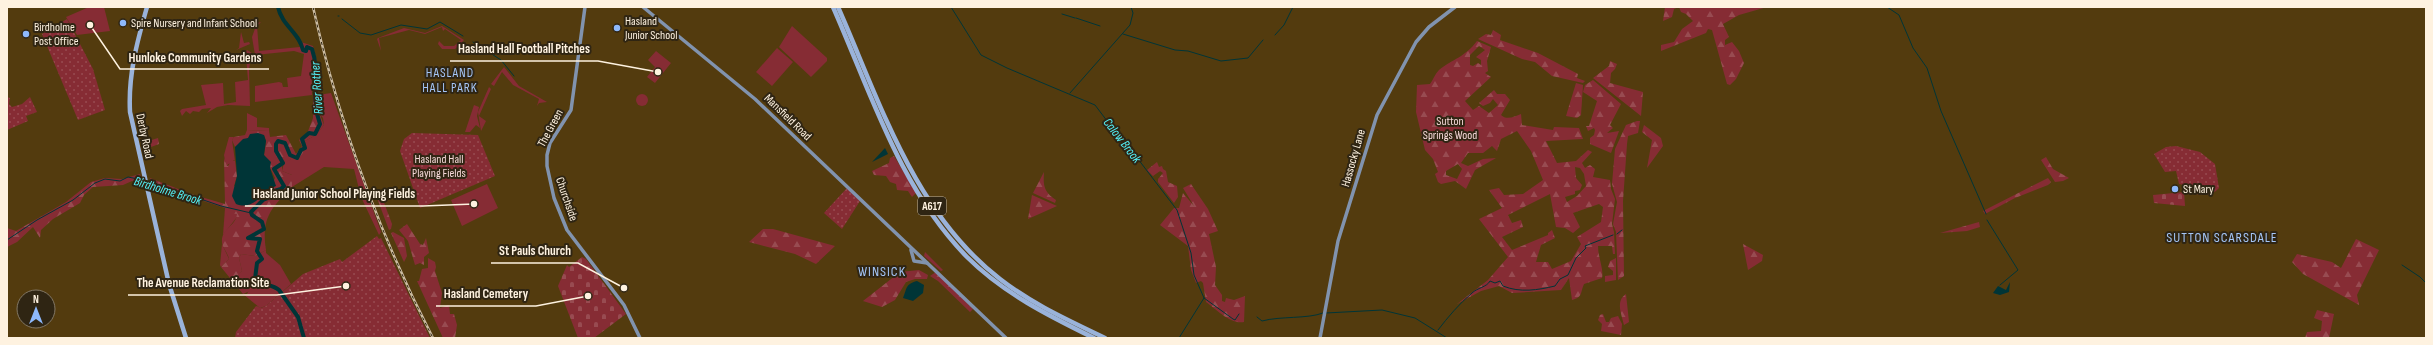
<svg xmlns="http://www.w3.org/2000/svg" width="2433" height="345" font-family="'Sofia Sans Condensed',sans-serif">
	<defs>
		<pattern id="forest-firs" width="22" height="20" patternUnits="userSpaceOnUse"><rect width="22" height="20" fill="#862c34"/><path d="M5 1l3.5 6h-7zM16 11l3.5 6h-7z" fill="#984b51"/></pattern>
		<pattern id="cemetery-stones" width="16" height="16" patternUnits="userSpaceOnUse"><rect width="16" height="16" fill="#862c34"/><path d="M2 7V4a2 2 0 0 1 4 0v3zM10 15v-3a2 2 0 0 1 4 0v3z" fill="#984b51"/></pattern>
		<pattern id="park-dots" width="8" height="8" patternUnits="userSpaceOnUse"><rect width="8" height="8" fill="#862c34"/><path d="M2 2h.1M6 6h.1" fill="none" stroke="#984b51" stroke-width="1.8" stroke-linecap="round"/></pattern>
	</defs>
	<rect width="100%" height="100%" fill="#533b0e"/>
	<g fill="#862c34">
		<polygon points="89,7 104,7 110,31 77,35 66,17"/>
		<path d="M 261,22 L 257,26 L 259,51 L 300,47 L 301,42 L 313,46 L 314,50 L 311,50 C 311,65 312,80 312,95 L 255,102 L 255,86 L 279,82 L 282,83 L 283,87 L 288,87 L 287,78 L 301,76 L 304,54 L 294,51 L 255,55 L 252,37 L 257,23 Z"/>
		<polygon points="442,26 464,40 455,49 442,49 438,44 439,41 444,46 454,46 461,40 445,29 443,31 442,27 425,34 409,30 379,38 381,51 377,39 378,38 404,28 425,33"/>
		<polygon points="792,26 827,58 827,61 811,77 779,47"/>
		<polygon points="241,32 244,43 249,42 250,44 236,50 239,48"/>
		<polygon points="777,48 793,62 772,86 756,72"/>
		<polygon points="247,50 252,53 249,69 250,106 228,105 217,107 207,113 211,108 202,109 199,112 193,111 190,114 186,111 182,116 180,111 182,109 206,105 201,85 223,83 224,104 236,102 235,82 248,80 246,56 244,55"/>
		<polygon points="656,51 671,63 655,83 647,77 655,67 648,60"/>
		<polygon points="504,67 519,86 547,102 539,103 537,106 539,99 513,85 502,72 494,86 491,84"/>
		<polygon points="489,87 491,89 479,116 486,121 481,131 478,112"/>
		<polygon points="331,93 381,232 379,235 361,197 354,169 324,167 292,187 292,175 282,171 284,163 291,159 296,159 306,149 305,141 316,135 324,125 323,118 318,112 318,95"/>
		<circle cx="642" cy="100" r="6"/>
		<polygon points="474,105 479,107 477,116 480,128 476,125 470,132 465,132"/>
		<polygon points="247,113 257,118 257,127 269,128 269,131 247,130"/>
		<polygon points="229,137 234,137 232,140 235,161 234,160 226,166 224,155"/>
		<polygon points="487,184 498,208 462,226 451,200"/>
		<polygon points="225,208 237,214 237,217 223,235"/>
		<polygon points="222,244 229,259 221,267 220,265"/>
		<polygon points="266,250 266,253 280,265 291,284 266,306 260,308 243,294 247,294 251,286 236,277 242,271 239,258 241,254 255,256"/>
	</g>
	<g fill="url(#forest-firs)" fill-rule="evenodd">
		<polygon points="1665,7 1767,7 1739,15 1723,24 1729,37 1725,40 1725,45 1732,42 1739,51 1744,63 1736,79 1730,85 1727,84 1712,30 1708,29 1706,33 1661,51 1661,45 1674,42 1682,29 1693,21 1686,14 1681,12 1679,7 1674,9 1672,17 1663,21"/>
		<polygon points="1493,30 1501,35 1500,40 1538,53 1578,74 1577,78 1585,81 1583,83 1552,76 1535,62 1522,59 1478,39 1486,34 1491,35"/>
		<path d="M 1477,41 L 1491,47 L 1487,61 L 1488,71 L 1485,73 L 1491,77 L 1465,101 L 1473,110 L 1479,106 L 1489,113 L 1498,105 L 1493,99 L 1490,103 L 1483,106 L 1479,103 L 1494,90 L 1497,94 L 1505,94 L 1510,100 L 1501,115 C 1507,121 1515,116 1521,114 L 1522,125 L 1553,130 L 1554,127 L 1579,128 L 1583,139 L 1546,141 L 1557,163 L 1576,161 L 1588,150 L 1592,152 L 1582,163 L 1585,168 L 1590,165 L 1595,169 L 1593,177 L 1610,180 L 1611,189 L 1615,199 L 1612,224 L 1614,232 L 1615,254 L 1613,254 L 1612,246 L 1598,246 C 1598,258 1604,269 1602,278 L 1584,284 C 1580,293 1583,297 1572,300 L 1569,278 L 1561,290 L 1512,293 L 1499,286 L 1481,291 L 1457,304 L 1488,280 L 1508,257 L 1479,219 L 1502,208 L 1489,190 L 1499,188 L 1504,195 L 1523,194 L 1543,180 L 1531,151 L 1517,131 L 1501,139 L 1497,151 L 1492,146 L 1483,153 L 1468,153 L 1461,163 L 1468,166 L 1483,159 L 1496,158 L 1475,170 L 1466,189 L 1455,181 L 1441,184 L 1438,182 L 1435,174 L 1438,172 L 1433,159 L 1425,150 L 1416,112 L 1417,85 L 1430,84 C 1433,80 1435,74 1439,70 C 1453,59 1465,57 1477,41 ZM 1479,46 L 1485,50 L 1476,57 L 1481,60 L 1481,65 L 1478,63 L 1473,66 L 1470,65 L 1470,55 ZM 1458,164 L 1462,169 L 1457,179 L 1446,175 L 1446,171 ZM 1575,167 L 1580,168 L 1584,174 L 1586,186 L 1577,196 L 1567,202 L 1565,197 L 1575,194 L 1575,191 L 1580,190 L 1582,185 L 1576,178 ZM 1550,194 L 1556,227 L 1565,228 L 1573,233 L 1580,227 L 1573,213 L 1599,204 L 1603,207 L 1601,222 L 1577,237 L 1581,244 L 1571,261 L 1552,269 L 1548,262 L 1536,262 L 1541,245 L 1555,238 L 1552,230 L 1548,233 L 1548,235 L 1512,250 L 1502,237 L 1523,227 L 1521,220 L 1512,223 L 1508,215 Z"/>
		<path d="M 311,50 L 314,50 C 316,55 319,77 318,81 C 318,83 316,85 316,87 C 316,94 319,98 316,105 L 324,125 L 316,135 L 305,141 L 306,149 L 298,159 L 291,159 L 282,166 L 282,171 L 292,175 L 292,187 C 271,208 261,218 266,250 L 255,256 L 241,254 L 239,258 L 242,271 L 237,277 L 251,286 L 252,290 L 243,294 L 221,267 L 229,259 C 228,253 222,247 222,242 C 221,229 236,226 237,214 L 227,213 L 225,208 L 151,184 L 150,178 L 191,194 L 225,204 L 224,158 L 227,166 L 229,165 L 230,160 L 235,161 L 237,176 L 234,186 L 261,197 L 270,189 L 275,178 L 264,155 L 266,141 L 264,135 L 248,138 L 235,147 L 232,140 L 234,137 L 245,135 L 247,130 L 269,131 L 270,137 L 286,135 L 296,154 L 302,146 L 299,140 L 307,134 L 313,118 L 313,75 L 310,60 Z"/>
		<polygon points="1610,61 1617,64 1615,69 1611,73 1610,83 1643,92 1641,116 1593,78 1609,66"/>
		<polygon points="1593,80 1621,104 1610,125 1613,128 1607,133 1619,131 1611,153 1590,144 1590,138 1594,135 1595,130 1594,128 1588,131 1586,126 1589,126 1597,101 1583,92 1585,85"/>
		<polygon points="1576,83 1583,85 1581,115 1577,118 1566,116"/>
		<polygon points="1637,121 1640,121 1638,133 1628,136 1627,144 1623,201 1624,276 1618,280 1616,232 1613,224 1617,202 1612,184 1615,149 1626,125"/>
		<polygon points="1644,125 1661,138 1663,146 1647,168 1652,140 1642,132"/>
		<polygon points="158,138 159,144 143,150 142,143"/>
		<polygon points="894,156 916,193 912,197 908,191 897,190 896,184 890,182 886,176 874,175 872,171 889,163 890,158"/>
		<polygon points="2046,157 2053,169 2069,178 2063,181 2055,182 2041,160"/>
		<polygon points="1157,162 1159,167 1162,166 1163,169 1166,171 1168,182 1177,186 1178,197 1174,203 1158,182 1158,179 1163,173 1160,171 1153,176 1147,170"/>
		<path d="M 1044,172 C 1043,186 1044,192 1056,200 L 1055,203 L 1033,193 Z"/>
		<polygon points="140,174 142,183 132,181 123,185 93,187 84,195 80,203 53,219 41,230 40,238 33,227 17,242 7,247 7,228 16,231 66,202 91,182 105,178 122,179"/>
		<polygon points="2048,178 2051,182 2048,185 2015,198 1985,214 1983,211"/>
		<path d="M 1191,184 L 1208,209 L 1218,231 L 1209,234 L 1216,267 L 1215,285 L 1222,295 L 1222,301 L 1225,302 L 1226,298 L 1234,300 L 1245,296 L 1244,322 C 1231,325 1216,309 1206,302 L 1203,283 L 1201,281 L 1196,283 L 1191,270 L 1188,246 L 1160,225 L 1174,208 L 1179,208 L 1183,193 L 1194,206 L 1183,188 Z"/>
		<polygon points="380,192 392,224 391,229 389,230 377,198"/>
		<polygon points="1032,195 1057,206 1028,219"/>
		<polygon points="1979,222 1980,227 1967,231 1940,233"/>
		<polygon points="407,224 420,244 423,245 426,238 429,253 424,257 424,265 420,263 415,265 408,241 399,230"/>
		<polygon points="763,229 773,229 835,246 816,264 795,254 749,242"/>
		<polygon points="393,232 404,238 407,256 404,262 391,233"/>
		<polygon points="2356,239 2379,250 2357,295 2359,305 2303,274 2292,262 2297,254 2332,262 2341,268"/>
		<polygon points="1743,244 1763,255 1762,261 1748,270"/>
		<polygon points="925,252 943,270 941,271 924,256"/>
		<polygon points="428,258 435,262 436,267 435,271 442,293 440,308 449,305 450,314 454,314 457,325 455,338 443,338 417,281 419,281 422,269 428,268"/>
		<polygon points="1616,258 1616,280 1605,282 1605,276 1613,275 1613,271 1608,267 1610,261"/>
		<polygon points="919,270 928,275 927,279 915,279 906,282 895,300 882,307 863,301 900,272"/>
		<polygon points="936,272 973,309 970,312 938,281 930,276"/>
		<path d="M 1626,294 L 1629,322 L 1624,325 C 1622,315 1615,301 1626,294 Z"/>
		<polygon points="2317,310 2334,314 2329,338 2305,338 2307,332 2321,331 2322,321 2314,318"/>
		<polygon points="1603,314 1606,322 1609,322 1611,318 1618,316 1622,324 1621,335 1601,331 1602,324 1598,320 1600,315"/>
	</g>
	<g fill="url(#cemetery-stones)">
		<polygon points="2184,192 2185,206 2154,203 2153,195"/>
		<polygon points="582,257 586,259 626,314 594,338 578,338 558,286 567,265 569,267"/>
	</g>
	<g fill="url(#park-dots)">
		<polygon points="67,19 93,69 105,110 78,120 42,34"/>
		<polygon points="7,97 10,98 9,104 12,107 22,104 30,97 37,112 26,116 28,121 7,130"/>
		<polygon points="412,133 478,135 495,176 420,208 400,151 404,139"/>
		<path d="M 2176,146 L 2200,152 L 2215,164 L 2219,188 C 2212,196 2205,195 2195,194 L 2189,186 L 2179,184 L 2176,171 L 2165,172 L 2154,154 L 2166,147 Z"/>
		<polygon points="847,188 860,201 842,229 824,213"/>
		<polygon points="377,236 379,239 381,238 430,338 235,338 236,332 256,306 261,308 266,306 303,274 340,259 342,262"/>
	</g>
	<g fill="#003537">
		<path d="M 258,133 L 264,135 L 266,141 L 264,155 L 271,162 L 270,168 L 276,186 C 261,192 255,211 236,204 L 232,196 L 237,176 L 235,147 L 243,139 L 248,138 L 250,134 Z"/>
		<polygon points="885,148 888,154 872,162"/>
		<path d="M 917,281 L 924,285 L 923,293 L 913,301 L 903,298 C 907,289 905,284 917,281 Z"/>
		<polygon points="2010,282 2009,292 2000,295 1993,293 1998,286 2006,290"/>
	</g>
	<g fill="none" stroke-linecap="round" stroke-linejoin="round">
		<g stroke="#003537" stroke-width="1">
			<polyline points="951,7 981,55 1007,68 1095,105 1132,154 1138,159 1177,210 1191,253 1194,275 1204,298 1233,319 1235,320 1239,314"/>
			<polyline points="1887,7 1899,15 1913,48 1927,68 1941,111 1986,214"/>
			<polyline points="1062,14 1075,18"/>
			<polyline points="338,16 339,16"/>
			<polyline points="1076,18 1100,26"/>
			<polyline points="342,19 360,33 371,35 401,25 427,29 440,22 463,36"/>
			<polyline points="1123,34 1175,50 1188,51 1221,61 1248,58 1263,40"/>
			<polyline points="1275,35 1284,25 1293,7"/>
			<polyline points="473,42 501,60 514,76"/>
			<polyline points="1070,93 1130,25 1133,13 1131,7"/>
			<polyline points="148,181 221,206 251,213"/>
			<polyline points="1987,220 2018,270 2000,285"/>
			<polyline points="1617,234 1622,230"/>
			<polyline points="7,240 37,220 73,200 95,183 105,179 120,181 128,177 143,180"/>
			<polyline points="2402,265 2420,277 2426,283"/>
			<polyline points="1326,313 1382,310 1415,318 1447,338"/>
			<path d="M 1257,317 L 1262,321 C 1280,316 1308,319 1323,313"/>
			<path d="M 1438,330 C 1448,317 1459,304 1472,293 C 1477,288 1487,287 1490,281 L 1495,283 L 1500,281 L 1503,286 C 1520,293 1538,290 1555,286 L 1560,279 L 1568,275 L 1576,258 L 1586,248 L 1585,246 L 1613,235"/>
			<polyline points="1179,338 1204,298"/>
		</g>
		<path stroke="#003537" stroke-width="4" d="M 278,7 C 282,26 299,32 303,50 L 306,51 L 307,47 L 312,49 C 321,75 310,97 320,124 L 315,134 L 309,133 L 302,139 L 305,148 L 301,150 L 297,158 L 290,155 L 285,143 L 278,141 L 276,144 L 276,151 L 283,163 L 274,169 L 284,186 L 281,189 L 271,192 L 268,198 L 263,200 L 251,212 L 252,215 L 262,222 L 264,229 L 248,238 L 260,239 L 257,251 L 262,259 L 257,263 L 255,279 C 262,287 271,283 279,290 L 298,317 L 304,338"/>
		<g stroke="#8193ae" stroke-width="3.5">
			<polyline points="585,7 571,110 550,143 547,155 547,166 554,198 567,230 624,305 640,338"/>
			<polyline points="643,7 755,99 1006,338"/>
			<polyline points="911,250 914,261 927,263"/>
			<polyline points="1320,338 1338,241 1377,115 1416,42 1429,27 1455,7"/>
		</g>
		<g stroke="#9ab3da" stroke-width="4.5">
			<path d="M 147,7 C 137,42 128,75 130,112 L 169,284 L 186,338"/>
			<path d="M 833,7 C 871,93 900,189 967,257 C 1003,293 1049,316 1094,338"/>
			<path d="M 838,7 C 880,102 914,213 1000,279 C 1032,304 1068,320 1105,338"/>
		</g>
		<defs>
			<path id="rail" d="M 313,7 C 339,122 379,234 433,338"/>
		</defs>
		<use href="#rail" stroke="#ccbca2" stroke-width="2.5"/>
		<use href="#rail" stroke="#2f2513" stroke-width="1" stroke-dasharray="3" stroke-linecap="butt"/>
	</g>
	<g fill="#8eb9fc" stroke="#2f2513" stroke-width="1.5">
		<circle cx="123" cy="23" r="4"/>
		<circle cx="617" cy="28" r="4"/>
		<circle cx="26" cy="34" r="4"/>
		<circle cx="2175" cy="189" r="4"/>
	</g>
	<g text-anchor="middle" stroke-width="4" stroke-linejoin="round" paint-order="stroke">
		<rect fill="#2f2513" stroke="#c0b4a2" stroke-width="1" x="918" y="197" width="28" height="18" rx="3"/>
		<g font-size="11" font-weight="bold" fill="#fef2e0">
			<text x="932" y="210">A617</text>
		</g>
		<g font-size="12" fill="#fef2e0" stroke="#2f2513" text-anchor="start">
			<text x="625" y="25">Hasland<tspan x="625" dy="14">Junior School</tspan></text>
			<text x="131" y="27">Spire Nursery and Infant School</text>
			<text x="34" y="31">Birdholme<tspan x="34" dy="14">Post Office</tspan></text>
			<text x="2183" y="193">St Mary</text>
		</g>
		<g font-size="12" fill="#fef2e0" stroke="#2f2513">
			<text transform="translate(788 117) rotate(44)" y="4">Mansfield Road</text>
			<text transform="translate(550 128) rotate(-62)" y="4">The Green</text>
			<text transform="translate(145 136) rotate(78)" y="4">Derby Road</text>
			<text transform="translate(1353 158) rotate(-74)" y="4">Hassocky Lane</text>
			<text transform="translate(567 199) rotate(71)" y="4">Churchside</text>
		</g>
		<g font-size="12" fill="#f6d9d9" stroke="#2f2513">
			<text x="1450" y="125">Sutton<tspan x="1450" dy="14">Springs Wood</tspan></text>
			<text x="439" y="163">Hasland Hall<tspan x="439" dy="14">Playing Fields</tspan></text>
		</g>
		<g font-size="13" letter-spacing="1" fill="#a5c6f8" stroke="#2f2513">
			<text x="450" y="77">HASLAND<tspan x="450" dy="15">HALL PARK</tspan></text>
		</g>
		<g font-size="13" font-style="italic" fill="#54f2f9" stroke="#2f2513">
			<text transform="translate(316 88) rotate(-94)" y="5">River Rother</text>
			<text transform="translate(1123 140) rotate(52)" y="5">Calow Brook</text>
			<text transform="translate(168 190) rotate(17)" y="5">Birdholme Brook</text>
		</g>
		<g font-size="14" letter-spacing="1" fill="#a5c6f8" stroke="#2f2513">
			<text x="2222" y="242">SUTTON SCARSDALE</text>
			<text x="882" y="276">WINSICK</text>
		</g>
	</g>
	<path fill="none" stroke="#fef2e0" stroke-width="1.5" d="M658 72L598 61H450M90 25L120 69H269M474 204L423 206H245M624 288L578 263H491M346 286L277 295H128M588 296L536 306H436"/>
	<g fill="#fef2e0" stroke="#2f2513" stroke-width="1.5">
		<circle cx="658" cy="72" r="4"/>
		<circle cx="90" cy="25" r="4"/>
		<circle cx="474" cy="204" r="4"/>
		<circle cx="624" cy="288" r="4"/>
		<circle cx="346" cy="286" r="4"/>
		<circle cx="588" cy="296" r="4"/>
	</g>
	<g font-size="13" text-anchor="middle" font-weight="bold" fill="#fef2e0" stroke="#2f2513" stroke-width="4" stroke-linejoin="round" paint-order="stroke">
		<text x="524" y="53">Hasland Hall Football Pitches</text>
		<text x="195" y="62">Hunloke Community Gardens</text>
		<text x="334" y="198">Hasland Junior School Playing Fields</text>
		<text x="535" y="255">St Pauls Church</text>
		<text x="203" y="287">The Avenue Reclamation Site</text>
		<text x="486" y="298">Hasland Cemetery</text>
	</g>
	<rect width="2433" height="345" fill="none" stroke="#fef2e0" stroke-width="16"/>
	<g transform="translate(36 309)"><circle r="19" fill="#2f2513" stroke="#827765"/>
	<path d="M0-3L7 15L0 10L-7 15Z" fill="#8eb9fc"/>
	<text y="-6" font-size="11" font-weight="bold" text-anchor="middle" fill="#fef2e0">N</text>
	</g>
</svg>
